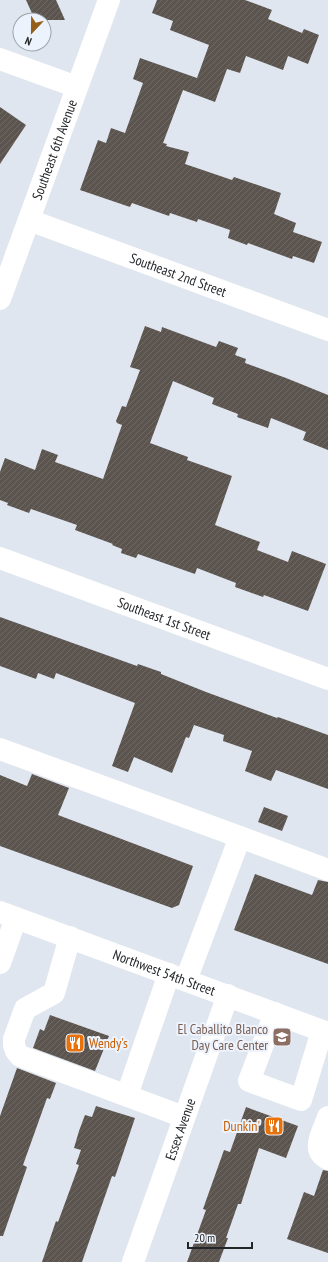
<svg xmlns="http://www.w3.org/2000/svg" width="328" height="1262" font-family="'PT Sans Narrow',sans-serif">
	<defs>
		<pattern id="building-hatch" width="6" height="6" patternUnits="userSpaceOnUse"><rect width="6" height="6" fill="#5c544e"/><path d="M-1 1l2-2M0 6l6-6M5 7l2-2" fill="none" stroke="#6f6965"/></pattern>
	</defs>
	<rect width="100%" height="100%" fill="#dfe6ef"/>
	<g fill="url(#building-hatch)">
		<polygon points="26,0 56,0 65,20 35,20"/>
		<polygon points="157,0 245,0 272,10 268,19 302,33 304,29 319,35 308,64 288,56 283,70 246,56 240,73 227,69 215,102 183,90 163,143 167,144 166,146 189,152 185,164 232,180 234,177 281,193 274,214 296,223 293,232 322,242 314,263 293,256 292,259 248,243 247,245 228,238 230,230 198,219 197,222 170,213 169,216 132,203 130,207 80,190 98,140 106,143 111,128 125,133 143,83 133,79 140,58 197,78 209,45 170,30 173,21 152,13"/>
		<polygon points="0,107 26,125 0,164"/>
		<polygon points="145,326 161,332 162,327 216,347 219,341 238,348 235,355 246,359 245,363 286,378 328,395 328,450 303,440 306,432 271,418 268,428 237,417 238,414 212,404 214,398 173,381 150,443 188,457 187,460 232,476 215,525 260,542 257,550 288,562 292,551 326,564 308,611 264,595 263,597 235,587 236,583 197,568 195,574 138,554 136,558 121,553 122,549 112,545 113,544 75,530 77,525 31,509 29,513 7,505 8,503 0,500 0,472 5,458 35,470 42,449 58,455 55,462 103,479 122,425 117,423 116,421 122,406 126,407 140,370 130,367"/>
		<polygon points="0,617 137,666 138,664 161,672 161,674 206,692 277,718 278,717 328,735 328,789 276,770 271,781 245,771 252,751 223,741 224,735 194,725 189,738 186,737 172,773 134,757 128,772 112,766 135,703 56,673 54,679 38,673 36,679 0,666"/>
		<polygon points="32,774 69,788 58,815 193,866 179,905 172,908 0,846 0,775 27,786"/>
		<polygon points="264,807 288,816 282,831 258,822"/>
		<polygon points="255,874 312,895 318,880 328,882 328,964 234,930"/>
		<polygon points="50,1015 109,1036 95,1071 33,1048 40,1029 44,1031"/>
		<polygon points="17,1068 56,1083 50,1099 47,1098 23,1165 27,1167 3,1236 0,1236 0,1116"/>
		<polygon points="96,1106 135,1118 115,1177 112,1176 82,1262 42,1262 56,1221 58,1222 79,1165 76,1164 81,1150 74,1148 79,1131 85,1115 92,1117"/>
		<polygon points="246,1107 298,1126 286,1158 259,1148 241,1204 238,1204 226,1238 228,1238 219,1262 187,1262 206,1210 203,1209 224,1150 230,1152"/>
		<polygon points="323,1170 328,1171 328,1253 287,1239 304,1192 314,1196"/>
	</g>
	<g fill="none" stroke-linecap="round" stroke-linejoin="round">
		<g stroke="#fff" stroke-width="22">
			<polyline points="0,59 77,87"/>
			<path id="s1" d="M 29,220 L 328,330"/>
			<path id="s2" d="M 0,299 L 109,0"/>
			<path id="s3" d="M 0,558 L 328,679"/>
			<polyline points="0,749 240,837 186,980"/>
			<polyline points="240,837 328,870"/>
			<polyline points="70,937 54,993 25,1009 14,1039 14,1045 16,1051 20,1056 184,1117"/>
			<polyline points="0,963 16,918"/>
			<polyline points="275,1013 249,1081 301,1100 322,1031"/>
			<polyline points="127,1095 169,974"/>
			<path d="M 328,1117 C 323,1132 310,1150 328,1159"/>
			<path id="s4" d="M 133,1262 L 228,995"/>
		</g>
		<path stroke="#fff" stroke-width="22" id="s5" d="M 0,912 L 328,1033"/>
	</g>
	<defs>
		<symbol id="school-square" viewBox="-11 -11 22 22"><rect x="-9" y="-9" width="18" height="18" rx="4" fill="#8d6e63" stroke="#edf3fc"/><path d="M0-5L7-2L0 1L-7-2ZM-4 1L0 2.5L4 1V4Q0 6-4 4Z" fill="#fff"/></symbol>
		<symbol id="restaurant-square" viewBox="-11 -11 22 22"><rect x="-9" y="-9" width="18" height="18" rx="4" fill="#e8710a" stroke="#edf3fc"/><path d="M-5-6h1v4h1v-4h1v4h1v-4h1v5L-1.5 .5V6h-2V.5L-5-1ZM5-6V6H3V1.5H1.5Q1.5-4 5-6Z" fill="#fff"/></symbol>
	</defs>
	<g fill-rule="evenodd">
		<use href="#school-square" x="271" y="1026" width="22" height="22"/>
		<use href="#restaurant-square" x="64" y="1032" width="22" height="22"/>
		<use href="#restaurant-square" x="263" y="1115" width="22" height="22"/>
	</g>
	<g text-anchor="middle" stroke-width="4" stroke-linejoin="round" paint-order="stroke">
		<g font-size="14" fill="#232629" stroke="#edf3fc">
			<text dy="5" stroke="none"><textPath href="#s2" startOffset="159">Southeast 6th Avenue</textPath></text>
			<text dy="5" stroke="none"><textPath href="#s1" startOffset="159">Southeast 2nd Street</textPath></text>
			<text dy="5" stroke="none"><textPath href="#s3" startOffset="175">Southeast 1st Street</textPath></text>
			<text dy="5" stroke="none"><textPath href="#s5" startOffset="175">Northwest 54th Street</textPath></text>
			<text dy="5" stroke="none"><textPath href="#s4" startOffset="141">Essex Avenue</textPath></text>
		</g>
		<g font-size="14" fill="#785e54" stroke="#edf3fc" text-anchor="end">
			<text x="268" y="1034">El Caballito Blanco<tspan x="268" dy="16">Day Care Center</tspan></text>
		</g>
		<g font-size="14" fill="#c56008" stroke="#edf3fc" text-anchor="start">
			<text x="89" y="1048">Wendy's</text>
			<text x="260" y="1131" text-anchor="end">Dunkin'</text>
		</g>
	</g>
	<g transform="translate(32 32) rotate(202)"><circle r="19" fill="#edf3fc" stroke="#9ca1a8"/>
	<path d="M0-3L7 15L0 10L-7 15Z" fill="#955e17"/>
	<text y="-6" font-size="11" font-weight="bold" text-anchor="middle" fill="#232629">N</text>
	</g>
	<path d="M188 1242v6h64v-6" fill="none" stroke="#232629" stroke-width="2"/>
	<text x="194" y="1242" font-size="12" fill="#232629" stroke="#edf3fc" stroke-width="3" paint-order="stroke">20 m</text>
</svg>
